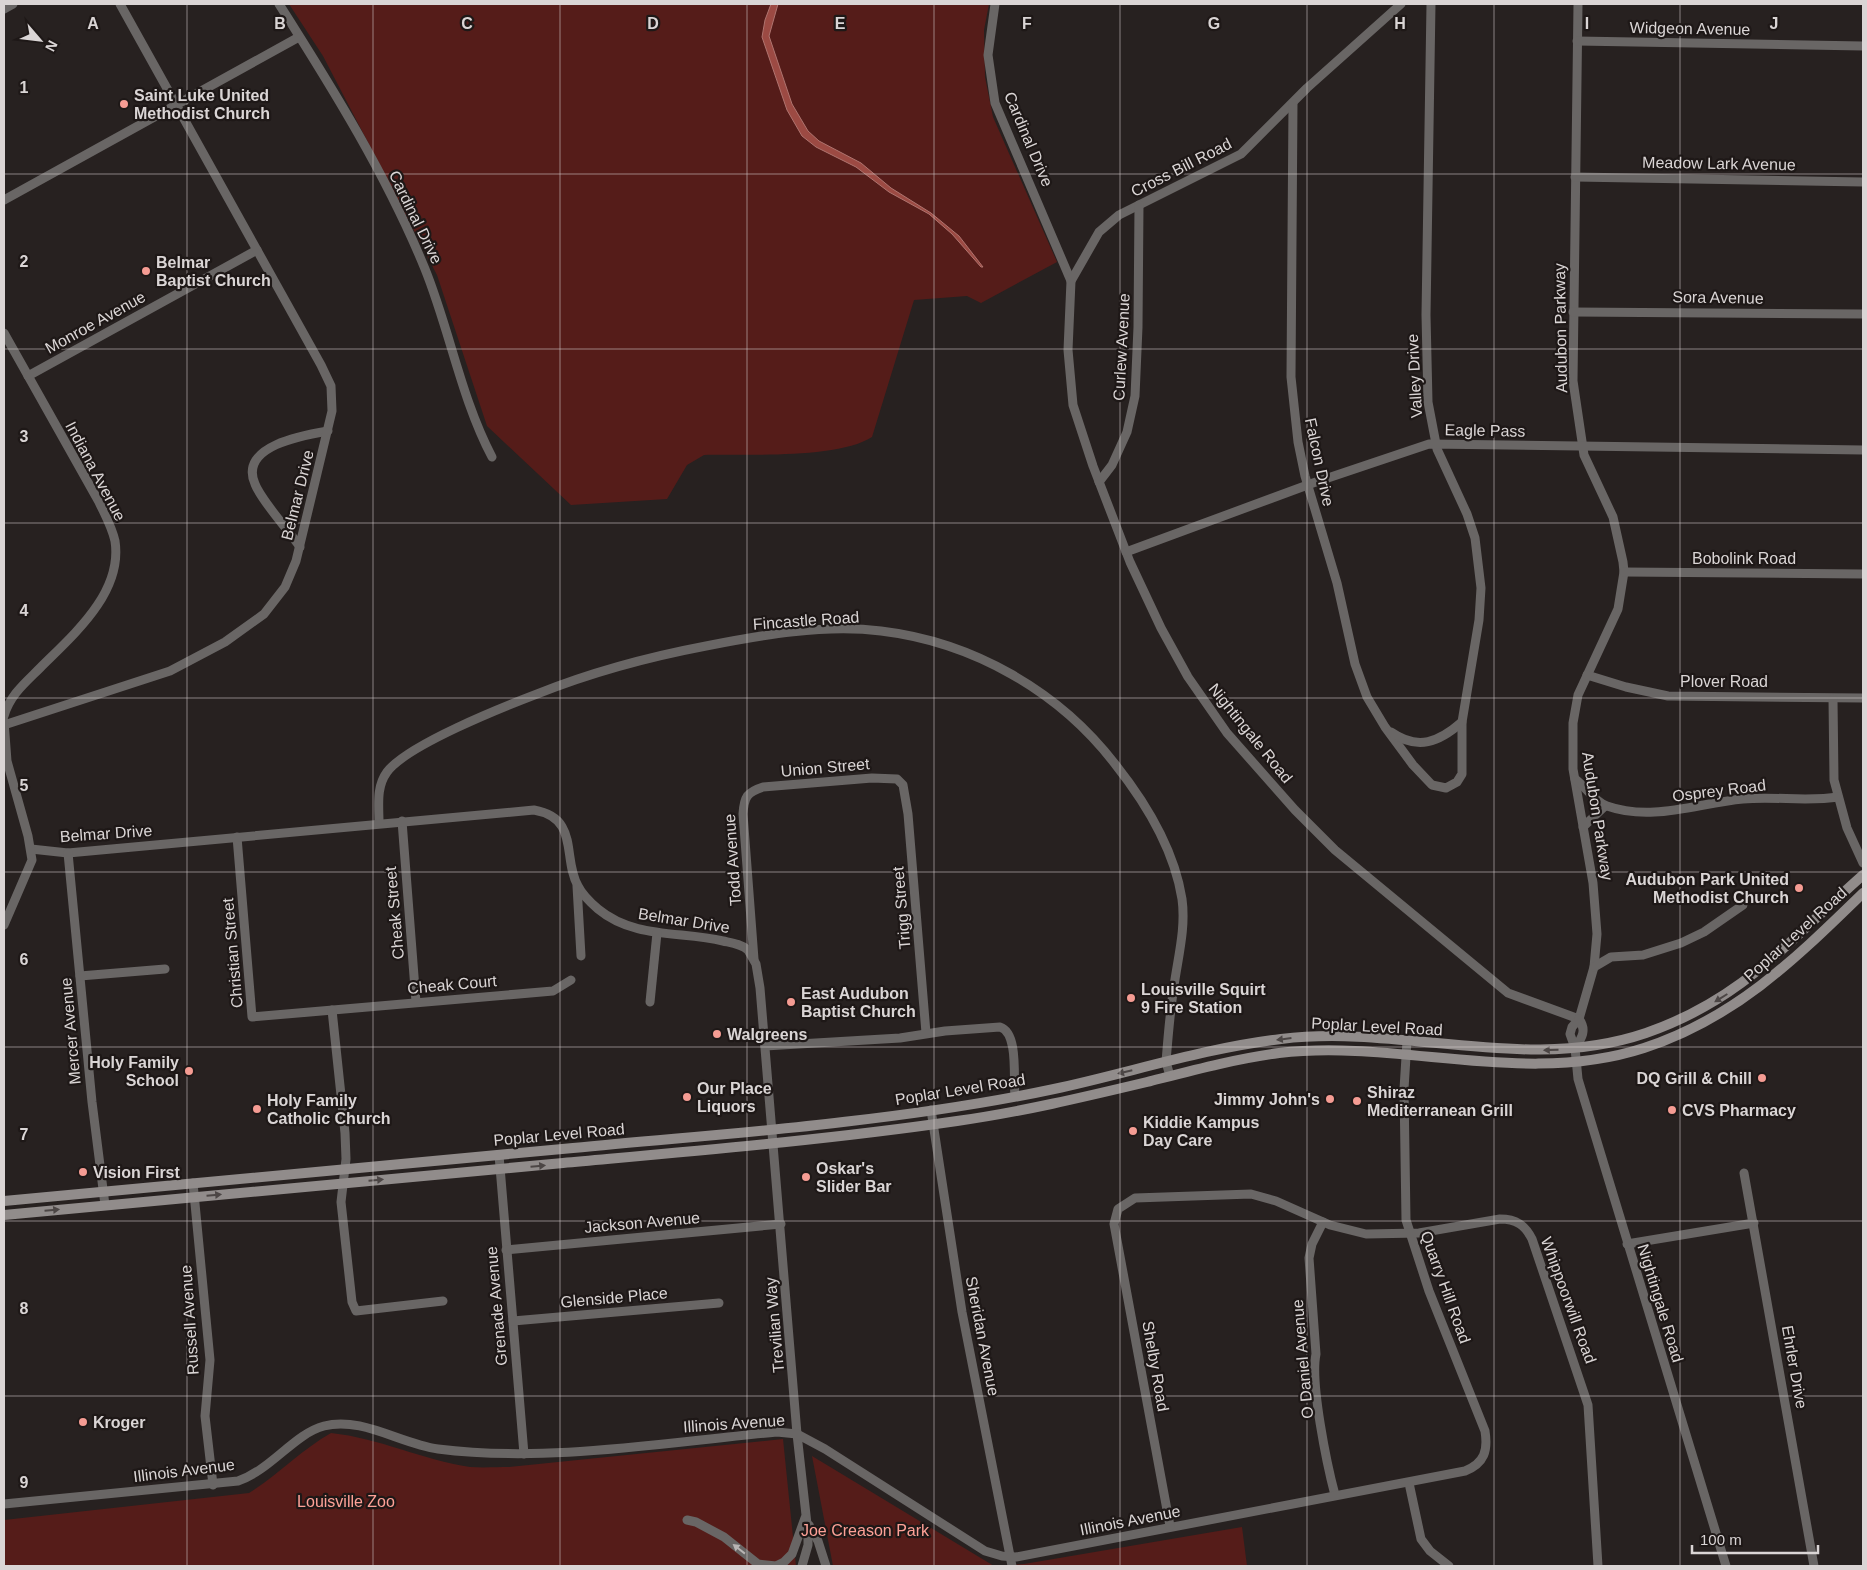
<svg xmlns="http://www.w3.org/2000/svg" width="1867" height="1570" font-family="Arial,sans-serif">
	<rect width="100%" height="100%" fill="#272120"/>
	<g fill="#551c19">
		<path d="M 289,4 L 989,4 L 984,30 L 985,77 L 993,117 L 1057,262 L 981,303 L 967,296 L 914,300 L 872,437 C 838,459 746,454 704,455 L 687,465 L 667,499 L 571,505 L 487,426 L 437,275 L 323,56 Z"/>
		<path d="M 331,1433 C 379,1438 423,1460 470,1467 C 483,1468 497,1467 509,1467 L 783,1439 L 796,1566 L 4,1566 L 4,1520 L 249,1493 C 278,1475 301,1450 331,1433 Z"/>
		<polygon points="812,1456 994,1566 1024,1564 1242,1527 1247,1566 833,1566"/>
	</g>
	<polygon fill="#9c4a43" stroke="#af746f" points="771,4 778,4 769,36 792,104 808,131 819,141 861,163 891,188 931,213 959,236 983,267 981,267 952,234 929,214 889,192 856,167 816,147 802,136 787,110 762,37 765,20"/>
	<g fill="none" stroke-linecap="round" stroke-linejoin="round">
		<g stroke="#696665" stroke-width="9">
			<path d="M 279,4 C 333,89 387,176 425,269 C 450,331 461,398 492,457"/>
			<polyline points="995,4 988,55 995,103 1071,281"/>
			<polyline points="1401,4 1307,88 1241,154 1119,215 1099,232 1071,281 1068,350 1073,405 1093,466 1130,562 1161,628 1188,677 1227,733 1295,810 1335,850 1508,993 1579,1019"/>
			<polyline points="1578,4 1573,381 1584,455 1613,517 1623,562 1624,572 1618,609 1578,695 1573,723 1573,769 1593,883 1597,934 1594,967 1579,1019 1572,1027 1570,1034 1575,1048 1578,1079 1726,1566"/>
			<polyline points="4,9 13,4"/>
			<polyline points="1577,41 1863,46"/>
			<polyline points="1293,103 1291,377 1298,442 1305,476 1337,583 1355,664 1367,697 1385,727 1413,765 1432,785 1446,788 1457,782 1462,774 1462,722 1479,620 1481,588 1475,538 1467,514 1437,449 1428,402 1426,315 1431,4"/>
			<polyline points="1575,177 1863,182"/>
			<polyline points="4,200 299,37"/>
			<polyline points="1573,312 1863,314"/>
			<path d="M 4,333 L 99,502 C 105,515 112,527 115,541 C 123,593 73,635 40,668 C 25,683 10,695 4,716"/>
			<polyline points="28,376 257,250"/>
			<polyline points="1099,482 1112,465 1127,432 1135,396 1138,327 1139,205"/>
			<path d="M 300,547 C 288,529 262,502 255,484 C 238,446 304,435 328,431"/>
			<polyline points="1126,552 1313,483 1429,444 1863,450"/>
			<polyline points="1624,572 1863,574"/>
			<polyline points="1587,675 1626,687 1668,696 1863,698"/>
			<polyline points="1833,699 1834,780 1847,828 1863,863"/>
			<polyline points="4,725 170,671 225,642 264,614 285,587 296,561 332,411 331,386 321,365 120,4"/>
			<path d="M 1391,732 C 1418,751 1439,742 1462,722"/>
			<path d="M 1575,779 C 1586,787 1595,802 1607,806 C 1652,822 1698,803 1743,799 C 1775,796 1807,802 1838,797"/>
			<polyline points="402,821 416,1002"/>
			<path d="M 379,823 C 379,805 376,787 387,772 C 407,745 503,707 537,694 C 592,672 648,657 706,646 C 762,635 824,624 881,631 C 973,642 1059,691 1115,764 C 1146,803 1174,848 1182,899 C 1186,928 1178,957 1174,986 C 1170,1011 1168,1037 1166,1062 L 1170,1076"/>
			<polyline points="1583,827 1605,806"/>
			<polyline points="237,837 252,1017 553,991 571,980"/>
			<path d="M 31,849 L 68,853 L 534,810 C 580,818 562,858 578,886 C 582,894 591,903 598,909 C 634,939 681,931 723,941 C 732,943 741,944 748,950 L 756,964 L 760,988 L 797,1434 L 808,1533 L 808,1545 L 802,1566"/>
			<polyline points="68,853 92,1102 105,1205"/>
			<polyline points="577,886 581,956"/>
			<polyline points="4,925 32,860 28,836 7,761 4,721"/>
			<path d="M 754,959 L 743,814 C 744,797 747,792 763,787 L 872,778 L 897,779 L 903,785 L 908,814 L 926,1033"/>
			<polyline points="1594,967 1611,957 1643,955 1681,943 1704,932 1743,905"/>
			<polyline points="80,976 165,969"/>
			<polyline points="650,1002 657,933"/>
			<polyline points="332,1010 345,1133 346,1159 341,1202 352,1302 356,1311 443,1301"/>
			<path d="M 765,1046 L 900,1038 L 945,1031 L 1000,1027 C 1019,1033 1013,1079 1015,1096"/>
			<path d="M 1575,1048 C 1582,1038 1587,1030 1579,1019"/>
			<polyline points="931,1110 962,1312 1012,1566"/>
			<polyline points="499,1155 524,1454"/>
			<polyline points="1744,1173 1814,1566"/>
			<polyline points="193,1183 210,1360 205,1416 213,1485"/>
			<path d="M 1323,1222 L 1312,1244 L 1309,1258 L 1316,1354 C 1310,1383 1327,1465 1335,1495"/>
			<polyline points="1627,1244 1754,1223"/>
			<polyline points="506,1250 781,1224"/>
			<polyline points="513,1321 719,1303"/>
			<polyline points="1409,1483 1421,1539 1430,1551 1449,1566"/>
			<path d="M 4,1504 L 238,1481 C 272,1469 294,1434 324,1426 C 361,1416 401,1444 438,1449 C 548,1463 667,1442 777,1432 L 797,1434 L 825,1449 L 985,1551 L 1002,1556 L 1016,1557 L 1465,1471 C 1485,1463 1488,1450 1485,1431 L 1429,1291 L 1406,1220 L 1404,1089 L 1407,1041"/>
			<polyline points="687,1520 696,1522 724,1537 758,1564 776,1566 784,1562 792,1554 805,1518"/>
			<polyline points="809,1525 818,1541 826,1566"/>
			<path d="M 1170,1526 L 1114,1224 L 1118,1209 L 1135,1198 L 1251,1194 L 1276,1201 L 1330,1225 L 1366,1234 L 1419,1233 L 1500,1219 C 1516,1219 1525,1225 1532,1239 L 1588,1405 L 1598,1566"/>
		</g>
		<g stroke="#918c8b" stroke-width="10">
			<path d="M 4,1201 C 193,1183 383,1166 573,1148 C 663,1139 753,1133 843,1122 C 913,1114 984,1104 1054,1089 C 1129,1073 1204,1048 1281,1039 C 1403,1024 1526,1074 1646,1033 C 1744,999 1789,940 1863,875"/>
			<path d="M 4,1215 C 190,1198 376,1181 563,1163 C 694,1151 826,1140 957,1121 C 1021,1112 1084,1097 1147,1082 C 1190,1071 1234,1059 1279,1053 C 1401,1039 1524,1087 1644,1048 C 1736,1018 1796,958 1863,893"/>
		</g>
	</g>
	<defs><path id="oneway-solid" d="M-6-.8H1V-3.2L6.5 0L1 3.2V.8H-6Z" transform="scale(1.25)"/></defs>
	<g fill="#4c4645">
		<use href="#oneway-solid" transform="translate(1721 998) rotate(148)"/>
		<use href="#oneway-solid" transform="translate(1284 1039) rotate(173)"/>
		<use href="#oneway-solid" transform="translate(1551 1050) rotate(178)"/>
		<use href="#oneway-solid" transform="translate(1125 1072) rotate(167)"/>
		<use href="#oneway-solid" transform="translate(538 1166) rotate(-5)"/>
		<use href="#oneway-solid" transform="translate(376 1180) rotate(-5)"/>
		<use href="#oneway-solid" transform="translate(214 1195) rotate(-5)"/>
		<use href="#oneway-solid" transform="translate(52 1210) rotate(-5)"/>
	</g>
	<use fill="#b8b4b3" href="#oneway-solid" transform="translate(739 1549) rotate(-142)"/>
	<path fill="none" stroke="#dad5d5" stroke-width="1" stroke-opacity="0.55" d="M 187,4 L 187,1566M 373,4 L 373,1566M 560,4 L 560,1566M 747,4 L 747,1566M 934,4 L 934,1566M 1120,4 L 1120,1566M 1307,4 L 1307,1566M 1494,4 L 1494,1566M 1680,4 L 1680,1566M 4,174 L 1863,174M 4,349 L 1863,349M 4,523 L 1863,523M 4,698 L 1863,698M 4,872 L 1863,872M 4,1047 L 1863,1047M 4,1221 L 1863,1221M 4,1396 L 1863,1396"/>
	<g fill="#f59c93" stroke="#1e1817" stroke-width="2">
		<circle cx="124" cy="104" r="5"/>
		<circle cx="146" cy="271" r="5"/>
		<circle cx="1799" cy="888" r="5"/>
		<circle cx="1131" cy="998" r="5"/>
		<circle cx="791" cy="1002" r="5"/>
		<circle cx="717" cy="1034" r="5"/>
		<circle cx="189" cy="1071" r="5"/>
		<circle cx="1762" cy="1078" r="5"/>
		<circle cx="687" cy="1097" r="5"/>
		<circle cx="1330" cy="1099" r="5"/>
		<circle cx="1357" cy="1101" r="5"/>
		<circle cx="257" cy="1109" r="5"/>
		<circle cx="1672" cy="1110" r="5"/>
		<circle cx="1133" cy="1131" r="5"/>
		<circle cx="83" cy="1172" r="5"/>
		<circle cx="806" cy="1177" r="5"/>
		<circle cx="83" cy="1422" r="5"/>
	</g>
	<g text-anchor="middle" stroke-width="4.5" stroke-linejoin="round" paint-order="stroke">
		<g font-size="16" fill="#dad5d5" stroke="#1e1817">
			<text transform="translate(1690 28) rotate(1)" y="6">Widgeon Avenue</text>
			<text transform="translate(1029 139) rotate(67)" y="6">Cardinal Drive</text>
			<text transform="translate(1719 163) rotate(1)" y="6">Meadow Lark Avenue</text>
			<text transform="translate(1181 167) rotate(-27)" y="6">Cross Bill Road</text>
			<text transform="translate(416 217) rotate(64)" y="6">Cardinal Drive</text>
			<text transform="translate(1718 297) rotate(1)" y="6">Sora Avenue</text>
			<text transform="translate(95 322) rotate(-29)" y="6">Monroe Avenue</text>
			<text transform="translate(1560 328) rotate(-91)" y="6">Audubon Parkway</text>
			<text transform="translate(1121 347) rotate(-87)" y="6">Curlew Avenue</text>
			<text transform="translate(1414 376) rotate(-93)" y="6">Valley Drive</text>
			<text transform="translate(1485 430) rotate(1)" y="6">Eagle Pass</text>
			<text transform="translate(1320 462) rotate(78)" y="6">Falcon Drive</text>
			<text transform="translate(96 471) rotate(62)" y="6">Indiana Avenue</text>
			<text transform="translate(297 495) rotate(-76)" y="6">Belmar Drive</text>
			<text x="1744" y="564">Bobolink Road</text>
			<text transform="translate(806 620) rotate(-4)" y="6">Fincastle Road</text>
			<text x="1724" y="687">Plover Road</text>
			<text transform="translate(1251 733) rotate(51)" y="6">Nightingale Road</text>
			<text transform="translate(825 767) rotate(-5)" y="6">Union Street</text>
			<text transform="translate(1719 790) rotate(-7)" y="6">Osprey Road</text>
			<text transform="translate(1598 816) rotate(81)" y="6">Audubon Parkway</text>
			<text transform="translate(106 833) rotate(-4)" y="6">Belmar Drive</text>
			<text transform="translate(732 860) rotate(-94)" y="6">Todd Avenue</text>
			<text transform="translate(901 908) rotate(-95)" y="6">Trigg Street</text>
			<text transform="translate(394 913) rotate(-95)" y="6">Cheak Street</text>
			<text transform="translate(684 920) rotate(9)" y="6">Belmar Drive</text>
			<text transform="translate(1795 934) rotate(-42)" y="6">Poplar Level Road</text>
			<text transform="translate(232 953) rotate(-95)" y="6">Christian Street</text>
			<text transform="translate(452 984) rotate(-5)" y="6">Cheak Court</text>
			<text transform="translate(1377 1026) rotate(3)" y="6">Poplar Level Road</text>
			<text transform="translate(70 1031) rotate(-95)" y="6">Mercer Avenue</text>
			<text transform="translate(960 1089) rotate(-9)" y="6">Poplar Level Road</text>
			<text transform="translate(559 1134) rotate(-5)" y="6">Poplar Level Road</text>
			<text transform="translate(642 1222) rotate(-5)" y="6">Jackson Avenue</text>
			<text transform="translate(1446 1287) rotate(70)" y="6">Quarry Hill Road</text>
			<text transform="translate(614 1297) rotate(-5)" y="6">Glenside Place</text>
			<text transform="translate(1569 1300) rotate(70)" y="6">Whippoorwill Road</text>
			<text transform="translate(1661 1303) rotate(73)" y="6">Nightingale Road</text>
			<text transform="translate(496 1306) rotate(-95)" y="6">Grenade Avenue</text>
			<text transform="translate(189 1320) rotate(-94)" y="6">Russell Avenue</text>
			<text transform="translate(774 1325) rotate(-95)" y="6">Trevilian Way</text>
			<text transform="translate(983 1336) rotate(79)" y="6">Sheridan Avenue</text>
			<text transform="translate(1302 1359) rotate(-95)" y="6">O Daniel Avenue</text>
			<text transform="translate(1156 1366) rotate(80)" y="6">Shelby Road</text>
			<text transform="translate(1795 1367) rotate(80)" y="6">Ehrler Drive</text>
			<text transform="translate(734 1423) rotate(-4)" y="6">Illinois Avenue</text>
			<text transform="translate(184 1470) rotate(-7)" y="6">Illinois Avenue</text>
			<text transform="translate(1130 1520) rotate(-11)" y="6">Illinois Avenue</text>
		</g>
		<g font-size="16" font-weight="bold" fill="#dad5d5" stroke="#1e1817" text-anchor="start">
			<text x="134" y="101">Saint Luke United<tspan x="134" dy="18">Methodist Church</tspan></text>
			<text x="156" y="268">Belmar<tspan x="156" dy="18">Baptist Church</tspan></text>
			<text x="1789" y="885" text-anchor="end">Audubon Park United<tspan x="1789" dy="18">Methodist Church</tspan></text>
			<text x="1141" y="995">Louisville Squirt<tspan x="1141" dy="18">9 Fire Station</tspan></text>
			<text x="801" y="999">East Audubon<tspan x="801" dy="18">Baptist Church</tspan></text>
			<text x="727" y="1040">Walgreens</text>
			<text x="179" y="1068" text-anchor="end">Holy Family<tspan x="179" dy="18">School</tspan></text>
			<text x="1752" y="1084" text-anchor="end">DQ Grill &amp; Chill</text>
			<text x="697" y="1094">Our Place<tspan x="697" dy="18">Liquors</tspan></text>
			<text x="1367" y="1098">Shiraz<tspan x="1367" dy="18">Mediterranean Grill</tspan></text>
			<text x="1320" y="1105" text-anchor="end">Jimmy John's</text>
			<text x="267" y="1106">Holy Family<tspan x="267" dy="18">Catholic Church</tspan></text>
			<text x="1682" y="1116">CVS Pharmacy</text>
			<text x="1143" y="1128">Kiddie Kampus<tspan x="1143" dy="18">Day Care</tspan></text>
			<text x="816" y="1174">Oskar's<tspan x="816" dy="18">Slider Bar</tspan></text>
			<text x="93" y="1178">Vision First</text>
			<text x="93" y="1428">Kroger</text>
		</g>
		<g font-size="16" fill="#fea197" stroke="#1e1817">
			<text x="346" y="1507">Louisville Zoo</text>
			<text x="865" y="1536">Joe Creason Park</text>
		</g>
	</g>
	<g font-size="16" text-anchor="middle" font-weight="bold" fill="#dad5d5" stroke="#1e1817" stroke-width="4.5" stroke-linejoin="round" paint-order="stroke">
		<text x="93" y="29">A</text>
		<text x="280" y="29">B</text>
		<text x="467" y="29">C</text>
		<text x="653" y="29">D</text>
		<text x="840" y="29">E</text>
		<text x="1027" y="29">F</text>
		<text x="1214" y="29">G</text>
		<text x="1400" y="29">H</text>
		<text x="1587" y="29">I</text>
		<text x="1774" y="29">J</text>
		<text x="24" y="93">1</text>
		<text x="24" y="267">2</text>
		<text x="24" y="442">3</text>
		<text x="24" y="616">4</text>
		<text x="24" y="791">5</text>
		<text x="24" y="965">6</text>
		<text x="24" y="1140">7</text>
		<text x="24" y="1314">8</text>
		<text x="24" y="1488">9</text>
	</g>
	<rect width="1867" height="1570" fill="none" stroke="#dad5d5" stroke-width="10"/>
	<g transform="translate(40 40) rotate(118)" stroke="#1e1817" stroke-width="4" paint-order="stroke">
	<path d="M0-4L9 19L0 12L-9 19Z" fill="#dad5d5"/>
	<text y="-8" font-size="14" font-weight="bold" text-anchor="middle" fill="#dad5d5">N</text>
	</g>
	<path d="M1692 1545v8h126v-8" fill="none" stroke="#dad5d5" stroke-width="2.5"/>
	<text x="1700" y="1545" font-size="15" fill="#dad5d5" stroke="#1e1817" stroke-width="4" paint-order="stroke">100 m</text>
</svg>
